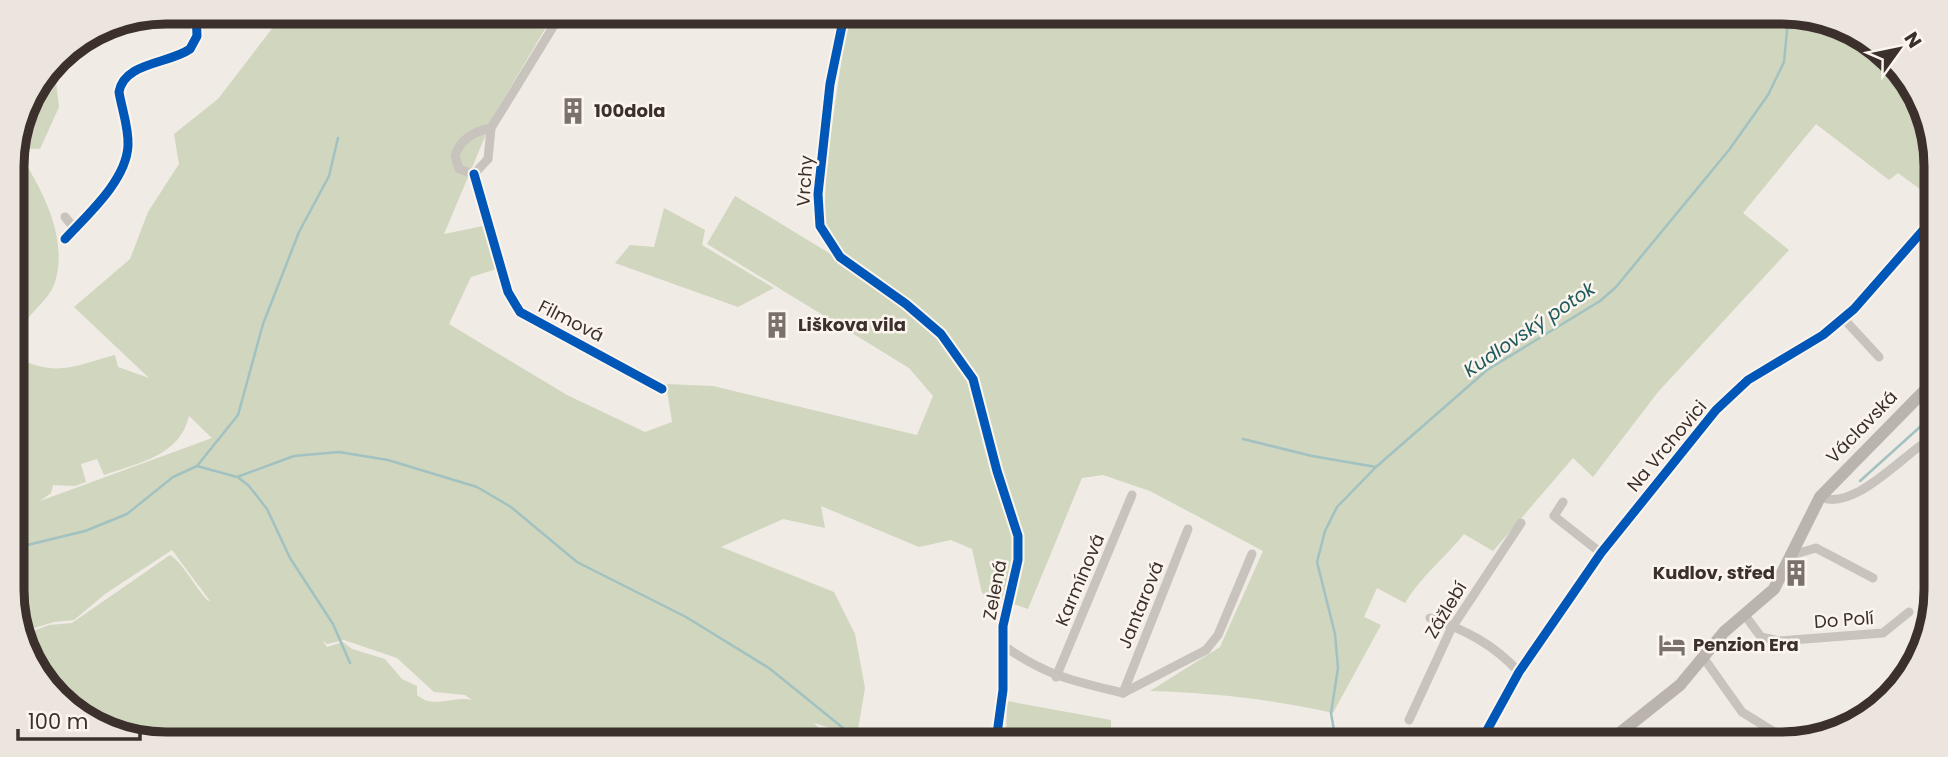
<svg xmlns="http://www.w3.org/2000/svg" width="1948" height="757" font-family="Poppins,sans-serif">
	<rect width="100%" height="100%" fill="#f0ebe5"/>
	<g fill="#d1d6bf" fill-rule="evenodd">
		<path d="M 284,13 L 554,14 L 495,113 L 444,234 L 493,224 L 506,266 L 471,277 L 449,324 L 567,395 L 645,432 L 672,422 L 666,384 L 713,386 L 917,435 L 933,396 L 909,368 L 707,244 L 735,196 L 834,256 L 843,251 L 824,222 L 827,159 L 848,16 L 1832,21 L 1847,31 L 1846,36 L 1906,83 L 1909,90 L 1904,105 C 1938,112 1934,167 1934,194 L 1928,195 L 1898,173 L 1889,180 L 1816,124 L 1743,213 L 1789,250 L 1658,392 L 1593,477 L 1573,458 L 1493,551 L 1464,534 C 1445,558 1420,577 1405,603 L 1377,588 L 1364,617 L 1381,625 L 1333,713 C 1271,699 1213,693 1150,691 L 1220,647 L 1263,551 L 1150,491 L 1103,475 L 1082,478 L 1028,609 L 982,593 L 972,549 L 951,540 L 919,547 L 821,506 L 825,528 L 783,519 L 721,547 L 834,592 L 855,634 L 865,688 L 857,736 L 814,723 L 830,739 L 838,740 L 116,736 L 50,692 L 22,635 L 49,625 L 72,623 L 170,555 C 182,562 196,588 207,600 L 210,601 L 172,550 L 105,594 L 74,620 L 54,622 L 21,632 L 15,621 L 14,357 C 58,377 71,367 115,355 L 118,367 L 149,378 L 74,307 L 130,259 L 148,212 L 179,164 L 174,134 L 218,99 ZM 189,416 L 212,438 L 40,501 L 51,493 L 53,485 L 75,486 L 86,482 L 81,464 L 97,459 L 104,475 C 138,463 180,456 189,416 ZM 322,640 L 327,644 L 344,640 L 397,658 L 434,692 L 465,695 L 472,700 C 453,695 434,710 417,695 L 417,686 L 402,679 L 385,659 L 352,649 L 343,642 L 327,647 Z"/>
		<polygon points="54,64 59,107 40,149 18,148 15,146 28,98"/>
		<path d="M 24,161 C 45,195 69,243 54,285 C 49,298 32,312 24,323 L 18,325 L 14,321 L 13,169 Z"/>
		<polygon points="664,208 705,230 702,245 774,288 738,307 615,263 630,245 654,247"/>
		<polygon points="1007,701 1111,720 1111,741 1006,741"/>
	</g>
	<g fill="none" stroke-linecap="round" stroke-linejoin="round">
		<g stroke="#a1c2c1" stroke-width="2.5">
			<polyline points="1243,439 1312,456 1376,467"/>
			<polyline points="197,466 238,415 263,324 299,232 329,176 338,138"/>
			<polyline points="239,478 249,486 267,509 290,558 333,624 350,663"/>
			<polyline points="1860,481 1931,417"/>
			<polyline points="15,548 85,531 127,514 173,477 197,466 237,477 294,456 339,452 388,460 477,487 511,507 577,562 686,617 769,668 843,728"/>
			<polyline points="1336,742 1331,713 1338,668 1335,634 1317,562 1325,531 1337,507 1376,467 1487,370 1600,301 1616,287 1729,150 1768,95 1784,62 1788,20"/>
		</g>
		<g stroke="#c9c3be" stroke-width="9">
			<polyline points="844,16 830,84 818,194 820,226 840,257 906,304 941,334 973,379 997,471 1018,536 1018,560 1003,626 1003,690 996,741"/>
			<path d="M 491,128 C 475,131 460,139 455,156 L 459,169 L 474,174 L 488,159 L 491,128 L 561,14"/>
			<polyline points="474,174 508,292 520,312 662,389"/>
			<polyline points="65,217 75,229"/>
			<path d="M 65,239 C 87,215 126,181 128,146 C 129,128 122,110 119,92 C 124,62 169,64 190,49 L 197,36 L 196,12"/>
			<polyline points="1843,318 1879,357"/>
			<path d="M 1820,497 C 1854,512 1903,455 1930,439"/>
			<polyline points="1563,502 1554,516 1601,553"/>
			<polyline points="1792,555 1816,548 1873,578"/>
			<polyline points="1744,614 1761,637 1779,641 1883,633 1909,612"/>
			<path d="M 1430,618 C 1466,630 1493,644 1519,672"/>
			<path d="M 1004,646 C 1047,676 1073,681 1123,693"/>
			<polyline points="1703,657 1742,712 1787,740"/>
			<polyline points="1056,677 1132,495"/>
			<polyline points="1123,693 1206,650 1218,635 1252,554"/>
			<polyline points="1123,693 1188,529"/>
			<polyline points="1409,720 1451,629 1521,523"/>
			<polyline points="1480,743 1519,672 1601,553 1716,410 1748,380 1823,335 1854,309 1933,219"/>
		</g>
		<polyline stroke="#bab3ae" stroke-width="12" points="1606,744 1680,685 1724,632 1774,589 1820,497 1931,384"/>
		<defs>
			<g id="cycleway">
				<polyline points="844,16 830,84 818,194 820,226 840,257 906,304 941,334 973,379 997,471 1018,536 1018,560 1003,626 1003,690 996,741"/>
				<polyline points="474,174 508,292 520,312 662,389"/>
				<path d="M 65,239 C 87,215 126,181 128,146 C 129,128 122,110 119,92 C 124,62 169,64 190,49 L 197,36 L 196,12"/>
				<polyline points="1480,743 1519,672 1601,553 1716,410 1748,380 1823,335 1854,309 1933,219"/>
			</g>
		</defs>
		<use href="#cycleway" stroke="#fbf5ee" stroke-width="13"/>
		<use href="#cycleway" stroke="#0057b8" stroke-width="9"/>
	</g>
	<defs>
		<symbol id="building-bare" viewBox="-9 -9 18 18"><path d="M-4-6H4V6H1V3H-1V6H-4ZM-2.5-4.3h1.7v1.8h-1.7ZM.8-4.3h1.7v1.8H.8ZM-2.5-1h1.7V.8h-1.7ZM.8-1h1.7V.8H.8Z" fill="#7a716c" stroke="#fbf5ee" stroke-width="2.5" paint-order="stroke"/></symbol>
		<symbol id="hotel-bare" viewBox="-9 -9 18 18"><path d="M-6-4.5h1.5V1H6V5H4.5V3h-9V5H-6ZM-4 0a1.8 1.8 0 1 1 3.6 0ZM.5 0V-2.5h3Q6-2.5 6 0Z" fill="#7a716c" stroke="#fbf5ee" stroke-width="2.5" paint-order="stroke"/></symbol>
	</defs>
	<g fill-rule="evenodd">
		<use href="#building-bare" x="554" y="92" width="38" height="38"/>
		<use href="#building-bare" x="758" y="306" width="38" height="38"/>
		<use href="#building-bare" x="1777" y="554" width="38" height="38"/>
		<use href="#hotel-bare" x="1653" y="626" width="38" height="38"/>
	</g>
	<g text-anchor="middle" stroke-width="5" stroke-linejoin="round" paint-order="stroke">
		<g font-size="18" font-weight="bold" fill="#3b302b" stroke="#fbf5ee" text-anchor="start">
			<text x="594" y="117">100dola</text>
			<text x="798" y="331">Liškova vila</text>
			<text x="1775" y="579" text-anchor="end">Kudlov, střed</text>
			<text x="1693" y="651">Penzion Era</text>
		</g>
		<g font-size="18" fill="#3b302b" stroke="#fbf5ee">
			<text transform="translate(805 181) rotate(-86)" y="6">Vrchy</text>
			<text transform="translate(571 321) rotate(27)" y="6">Filmová</text>
			<text transform="translate(1862 427) rotate(-46)" y="6">Václavská</text>
			<text transform="translate(1667 446) rotate(-50)" y="6">Na Vrchovici</text>
			<text transform="translate(1080 580) rotate(-67)" y="6">Karmínová</text>
			<text transform="translate(995 590) rotate(-79)" y="6">Zelená</text>
			<text transform="translate(1141 605) rotate(-68)" y="6">Jantarová</text>
			<text transform="translate(1446 610) rotate(-59)" y="6">Zážlebí</text>
			<text transform="translate(1844 620) rotate(-4)" y="6">Do Polí</text>
		</g>
		<g font-size="19" font-style="italic" fill="#1f5a5e" stroke="#fbf5ee">
			<text transform="translate(1529 329) rotate(-34)" y="7">Kudlovský potok</text>
		</g>
	</g>
	<path d="M0 0H1948V757H0ZM166 24H1782A142 142 0 0 1 1924 166V590A142 142 0 0 1 1782 732H166A142 142 0 0 1 24 590V166A142 142 0 0 1 166 24Z" fill="#ece5de" fill-rule="evenodd"/>
	<path fill="none" stroke="#3b302b" stroke-width="9" d="M166 24H1782A142 142 0 0 1 1924 166V590A142 142 0 0 1 1782 732H166A142 142 0 0 1 24 590V166A142 142 0 0 1 166 24Z"/>
	<g transform="translate(1899 49) rotate(57)" stroke="#fbf5ee" stroke-width="5" paint-order="stroke">
	<path d="M0-5L12 26L0 18L-12 26Z" fill="#3b302b"/>
	<text y="-10" font-size="19" font-weight="bold" text-anchor="middle" fill="#3b302b">N</text>
	</g>
	<path d="M18 729v10h122v-10" fill="none" stroke="#3b302b" stroke-width="3.5"/>
	<text x="28" y="729" font-size="21" fill="#3b302b" stroke="#fbf5ee" stroke-width="5" paint-order="stroke">100 m</text>
</svg>
